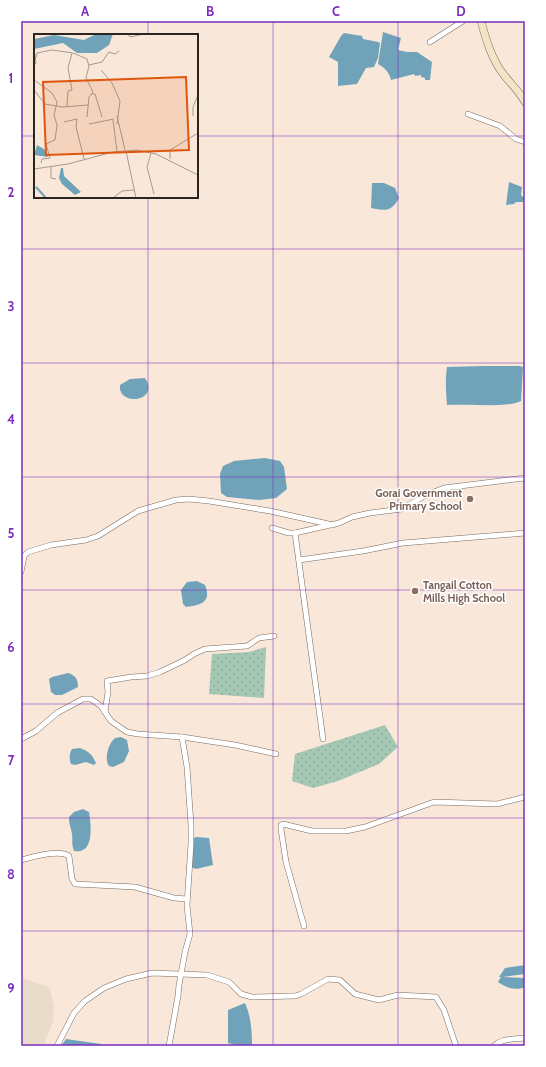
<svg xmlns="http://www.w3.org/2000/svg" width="546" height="1067" font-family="Cabin,sans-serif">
	<defs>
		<pattern id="park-dots" width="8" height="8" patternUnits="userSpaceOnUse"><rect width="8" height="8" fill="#a4c8b4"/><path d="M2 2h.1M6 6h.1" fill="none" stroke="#8dac9a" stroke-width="1.8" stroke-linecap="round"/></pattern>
	</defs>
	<rect width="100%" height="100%" fill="#f9e8da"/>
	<polygon fill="#e9dcc9" points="21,977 48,987 50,989 54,1007 53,1022 43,1046 21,1046"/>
	<g fill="url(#park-dots)">
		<polygon points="266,647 264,698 209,694 212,654 249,652"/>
		<polygon points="385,725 398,747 379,764 338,781 313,788 292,781 295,754"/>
	</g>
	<g fill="#70a3b9">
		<path d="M 383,32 L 401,38 L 398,50 L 407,52 L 417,52 L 432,62 L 430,80 L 425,80 L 425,78 L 421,77 L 421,75 L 415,76 L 414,74 L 391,80 C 389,72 385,68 378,64 Z"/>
		<polygon points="344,33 362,36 363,39 378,42 380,43 378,58 374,67 366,68 357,84 338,86 338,62 329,57 341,36"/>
		<polygon points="509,182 522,187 521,195 524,198 523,202 516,202 514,204 506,205"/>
		<path d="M 372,183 L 384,183 L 395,188 L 399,198 C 391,212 386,211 371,208 Z"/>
		<path d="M 485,366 L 519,366 L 523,367 L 521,401 C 509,408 464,404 447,405 C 446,392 445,380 447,367 Z"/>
		<path d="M 145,378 C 161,402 117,407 120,385 L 130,379 Z"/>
		<polygon points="265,458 280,461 284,467 287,489 276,498 259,500 227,497 221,493 220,474 223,466 234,461"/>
		<path d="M 197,581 L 205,585 C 212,602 201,605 186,607 L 183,604 L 181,590 L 187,582 Z"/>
		<path d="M 68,673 C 75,675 78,679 78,687 L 62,695 L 55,695 L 51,692 L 49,679 L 52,677 Z"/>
		<path d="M 121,737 L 127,740 L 129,751 L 124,762 L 113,767 L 109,766 C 104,759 108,744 115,738 C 116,738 121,737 121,737 Z"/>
		<path d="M 80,748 C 88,751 92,754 96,763 L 94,765 L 86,762 L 75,765 L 71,764 C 69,759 69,754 72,749 Z"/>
		<path d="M 83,809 L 89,812 C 91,824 95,855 74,851 C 71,843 73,841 72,834 C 71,827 69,825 69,817 L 74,812 Z"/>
		<polygon points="196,837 209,838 213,865 196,869 191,867 192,839"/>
		<path d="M 525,965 L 525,974 L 503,977 L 524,978 L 525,987 C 516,991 506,988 498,982 L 501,977 L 499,977 L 505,968 Z"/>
		<path d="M 245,1003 C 251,1017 252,1030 252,1046 L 239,1046 L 228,1043 L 228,1010 Z"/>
		<polygon points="66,1039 101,1044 101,1046 61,1046"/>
	</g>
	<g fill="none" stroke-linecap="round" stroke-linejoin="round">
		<defs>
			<g id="minor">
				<polyline points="430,42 463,21"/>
				<polyline points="468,114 500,126 516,139 525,142"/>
				<polyline points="272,528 289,533 295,533 339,523 352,517 370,513 402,509 424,496 444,488 525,478"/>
				<polyline points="295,533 323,739"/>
				<polyline points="299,560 363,551 403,543 525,533"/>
				<polyline points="21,572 24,556 28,552 51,545 86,540 98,536 138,511 176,500 189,499 209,501 270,511 333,525"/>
				<polyline points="105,712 108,692 107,681 131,677 147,676 160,672 185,660 194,654 205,649 247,646 259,638 274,636"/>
				<polyline points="21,739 36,731 57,713 83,699 91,699 101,706 111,721 127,732 138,734 182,737 235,745 276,754"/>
				<path d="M 21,860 C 33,857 59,849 69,856 L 72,879 L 75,884 L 135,887 L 174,898 L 187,899"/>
				<polyline points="304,926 286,862 281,829 281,825 283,824 312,831 346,831 365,827 434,802 497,804 525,797"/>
				<polyline points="57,1046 74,1013 85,1001 104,988 126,979 152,973 207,975 229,982 241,994 252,997 295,996 301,994 328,979 340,980 355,994 379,1000 398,995 436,997 444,1010 456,1046"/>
				<polyline points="169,1046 178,996 179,985 185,952 190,934 187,905 191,844 191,825 187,767 182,737"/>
				<path d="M 494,1046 C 502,1038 515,1039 525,1038"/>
			</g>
			<path id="secondary" d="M 481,21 C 486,40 492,60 504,75 C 511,84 519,91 525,102"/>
		</defs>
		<use href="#minor" stroke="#796a5e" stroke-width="6"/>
		<use href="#secondary" stroke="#796a5e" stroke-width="8"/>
		<use href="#minor" stroke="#fff" stroke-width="5"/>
		<use href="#secondary" stroke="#f5e3c5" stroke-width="7"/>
	</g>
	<path fill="none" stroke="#7b2cbf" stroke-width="1" stroke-opacity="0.55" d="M 148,21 L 148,35M 273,21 L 273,1046M 398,21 L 398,1046M 21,136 L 35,136M 197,136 L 525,136M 148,197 L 148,1046M 21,249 L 525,249M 21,363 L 525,363M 21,477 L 525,477M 21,590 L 525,590M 21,704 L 525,704M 21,818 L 525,818M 21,931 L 525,931"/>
	<g fill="#8d6e63" stroke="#fff" stroke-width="1.5">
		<circle cx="470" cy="499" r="4"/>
		<circle cx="415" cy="591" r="4"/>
	</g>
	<g text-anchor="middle" stroke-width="3" stroke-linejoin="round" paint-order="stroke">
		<g font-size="11" font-weight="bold" fill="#785e54" stroke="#fff" text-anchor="end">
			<text x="462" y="497">Gorai Government<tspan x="462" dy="13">Primary School</tspan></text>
			<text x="423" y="589" text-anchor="start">Tangail Cotton<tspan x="423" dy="13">Mills High School</tspan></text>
		</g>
	</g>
	<g transform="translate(34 34)">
		<rect width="164" height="164" fill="#f9e8da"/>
		<path d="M 62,0 L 79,0 L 75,11 L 63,19 L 43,19 L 29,9 L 0,15 L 0,5 L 20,1 L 50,6 ZM 3,111 L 10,115 L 14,123 L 0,121 ZM 27,134 L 29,134 L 30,142 L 47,158 L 41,161 L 28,150 L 25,144 Z" fill="#70a3b9"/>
		<path fill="none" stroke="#70a3b9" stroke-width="2" d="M 2,153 L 12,164"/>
		<path fill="none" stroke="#a79a8f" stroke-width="1" d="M 94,0 L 96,3 L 110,0M 110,0 L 124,0M 0,15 L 2,29 L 0,31M 2,24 L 3,19 L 18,16 L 39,19 L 53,25 L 55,32 L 52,44 L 59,58 L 55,63 L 53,83M 55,31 L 68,28 L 75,18 L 81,20 L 85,17M 67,36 L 78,49 L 86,67 L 83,90M 0,46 L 18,59 L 23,68 L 20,81 L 23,91 L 21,106 L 12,110 L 16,124 L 8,125 L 7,129M 0,56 L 11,70 L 28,73 L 54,71M 57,60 L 61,60 L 68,83M 33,72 L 34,57 L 38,56 L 34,34 L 38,19M 83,82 L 91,116M 159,82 L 159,73 L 164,61M 79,86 L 83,117M 30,88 L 43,85 L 42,93 L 50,125M 55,90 L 80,85M 92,117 L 102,164M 117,119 L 113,133 L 120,160M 136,125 L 136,116 L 164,99M 17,133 L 17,144 L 22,145M 0,135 L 34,130 L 79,118 L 103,116 L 122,120 L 164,141M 79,164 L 88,157 L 100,156"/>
		<path fill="#df560d" fill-opacity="0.15" stroke="#df560d" stroke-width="2" d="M 152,43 L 155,116 L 12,121 L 9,48 Z"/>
		<rect width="164" height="164" fill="none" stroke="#2b251f" stroke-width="2"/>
	</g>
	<rect width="546" height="1067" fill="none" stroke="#ffffff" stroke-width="44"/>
	<rect x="22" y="22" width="502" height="1023" fill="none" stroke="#7b2cbf" stroke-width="1.5"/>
	<g font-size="13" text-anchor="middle" font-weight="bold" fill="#7b2cbf">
		<text x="85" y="16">A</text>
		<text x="210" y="16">B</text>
		<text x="336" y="16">C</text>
		<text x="461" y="16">D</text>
		<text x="11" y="83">1</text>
		<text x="11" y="197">2</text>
		<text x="11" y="311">3</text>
		<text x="11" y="424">4</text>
		<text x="11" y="538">5</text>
		<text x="11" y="652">6</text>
		<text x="11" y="765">7</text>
		<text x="11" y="879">8</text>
		<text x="11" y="993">9</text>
	</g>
</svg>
